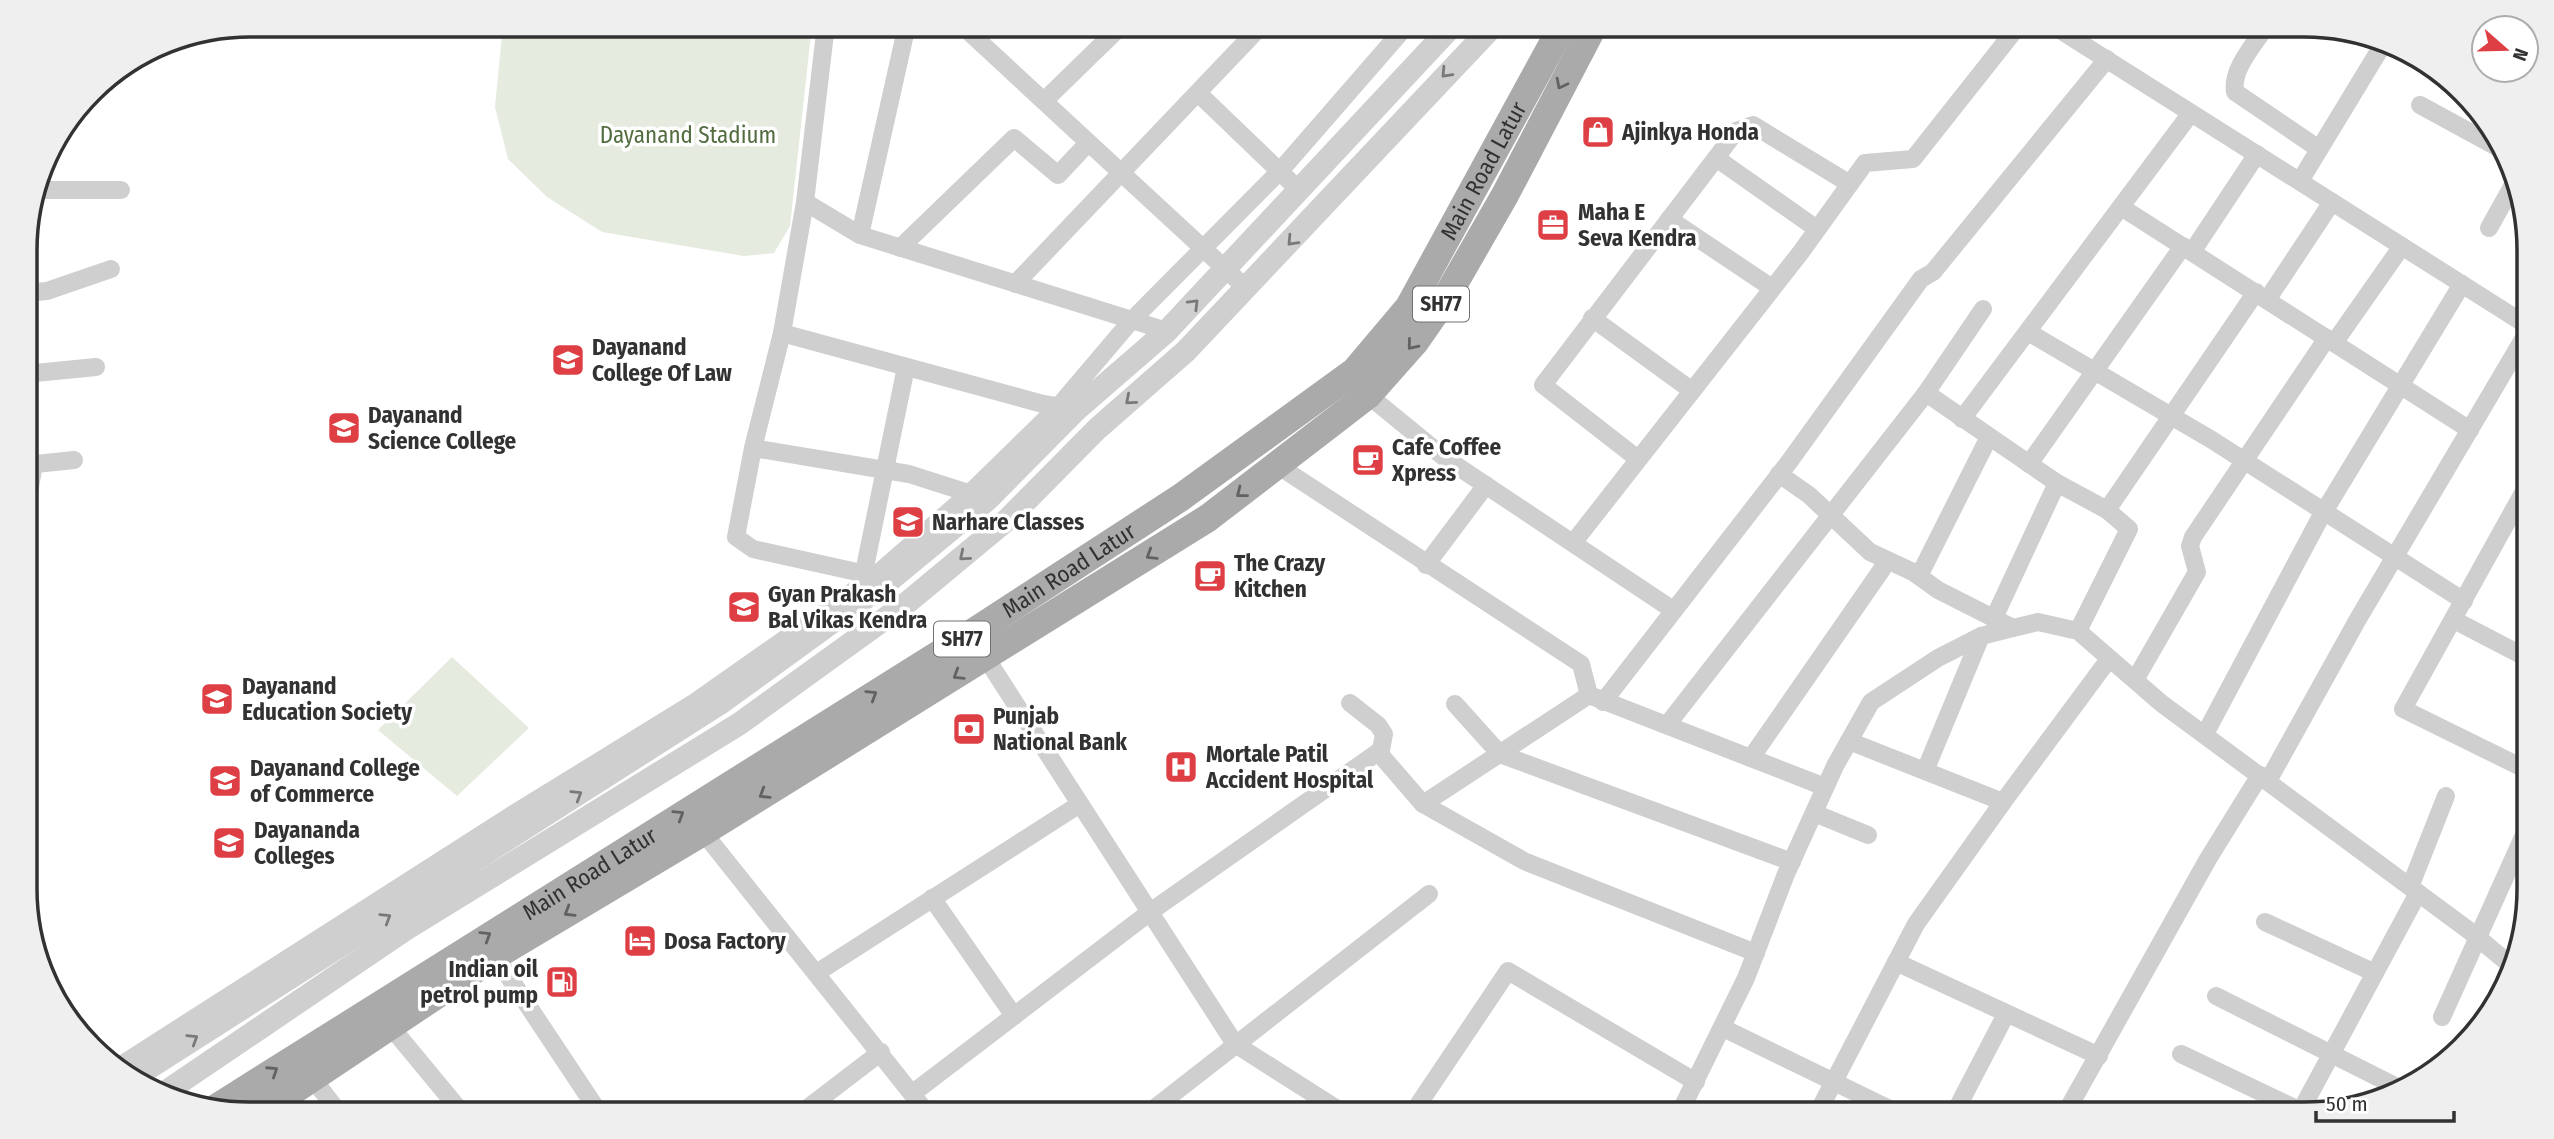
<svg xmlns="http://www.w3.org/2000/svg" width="2554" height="1139" font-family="'Fira Sans Condensed',sans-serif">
	<rect width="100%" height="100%" fill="#fff"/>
	<g fill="#e5ebdf">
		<polygon points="503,25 812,25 790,226 774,253 744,256 602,232 547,197 508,159 495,107"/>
		<polygon points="452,657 529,728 457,796 378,730"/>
	</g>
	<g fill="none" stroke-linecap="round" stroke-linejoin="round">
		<g stroke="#cfcfcf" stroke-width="18">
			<polyline points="826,25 805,202 782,333 753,448 736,537 753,549 884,578"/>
			<polyline points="2052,25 2528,326"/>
			<path d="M 2267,25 C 2255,44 2231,69 2235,92 L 2319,149"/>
			<polyline points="968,31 1247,289"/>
			<polyline points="1198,93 1300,191"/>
			<polyline points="1045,100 1122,25"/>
			<polyline points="2420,105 2497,147"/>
			<polyline points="1716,158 1736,131 1753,125 1850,184"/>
			<polyline points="2300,181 2385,41"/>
			<polyline points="37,190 121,190"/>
			<polyline points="805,202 860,235 1167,331"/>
			<polyline points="2121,207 2470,430"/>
			<polyline points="1669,219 1772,288"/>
			<polyline points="2489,228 2513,185"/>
			<polyline points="860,235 907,25"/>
			<polyline points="900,248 1014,138 1058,175 1088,143"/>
			<polyline points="2192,252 2257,154"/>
			<polyline points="1015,284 1262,25"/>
			<polyline points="25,293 47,291 111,269"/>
			<polyline points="2267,300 2332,202"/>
			<polyline points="1592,318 1691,390"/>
			<polyline points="2028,332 2212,440 2464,601"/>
			<polyline points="782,333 1043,404 1067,408"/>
			<polyline points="2334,343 2402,246"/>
			<polyline points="25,374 96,367"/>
			<polyline points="1926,393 2057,483 2107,510 2129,529 2078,631"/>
			<polyline points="1368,395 1445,458 1673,610"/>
			<polyline points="1962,419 2191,113"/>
			<polyline points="753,448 909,474 978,496"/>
			<polyline points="1638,459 1543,385 1716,158 1817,229"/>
			<polyline points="2029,464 2183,246"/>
			<polyline points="26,465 74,460"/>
			<polyline points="1277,465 1581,664 1589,695 1825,787"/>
			<polyline points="1779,474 1809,495 1870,552 1913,572 1938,590 2013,628"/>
			<polyline points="2528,484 2403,709 2529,771"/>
			<polyline points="26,510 34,464"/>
			<polyline points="2107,510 2256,292"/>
			<polyline points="1573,543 1801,252 1865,163 1913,159 2019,25"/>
			<polyline points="1426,565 1486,485"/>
			<polyline points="864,572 906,367"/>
			<polyline points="1919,576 1989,437"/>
			<polyline points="1994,618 2057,483"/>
			<polyline points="2454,620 2529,659"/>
			<polyline points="986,658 1235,1044 1345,1114"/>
			<polyline points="2135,680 2197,572 2190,546 2193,537 2327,338"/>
			<polyline points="1603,702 1789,462 1921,279 1933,272 2107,59"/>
			<polyline points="1455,704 1500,754 1792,862"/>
			<polyline points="1667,725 1926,393 1983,309"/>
			<polyline points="2205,734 2319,520 2462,284"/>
			<polyline points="1849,741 2003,802 2109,659"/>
			<polyline points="1378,752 1423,804 1589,695"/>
			<polyline points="1751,758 1887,562"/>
			<polyline points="1925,771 1981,636"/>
			<polyline points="2268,781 2358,619 2528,331"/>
			<polyline points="1423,804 1524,861 1756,953"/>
			<polyline points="1814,813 1868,835"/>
			<polyline points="703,832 928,1114"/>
			<polyline points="2410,887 2446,796"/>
			<polyline points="932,898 1014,1016"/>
			<polyline points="2265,922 2375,973"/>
			<polyline points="495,956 600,1114"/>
			<polyline points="1896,962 2099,1056"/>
			<polyline points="818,972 1080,804"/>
			<polyline points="2216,996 2397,1087"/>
			<polyline points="2442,1017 2529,824"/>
			<polyline points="391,1027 463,1114"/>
			<polyline points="1723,1028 1900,1114"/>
			<polyline points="2181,1054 2307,1114"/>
			<polyline points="121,1065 507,818 692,704 876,575 970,493 1058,407 1131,321 1280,171 1407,25"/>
			<polyline points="313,1079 340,1114"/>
			<polyline points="913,1093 1150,912 1381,750 1384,734 1378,725 1350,703"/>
			<polyline points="800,1114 881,1052"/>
			<polyline points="1147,1114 1429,894"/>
			<polyline points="1412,1114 1508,971 1696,1082"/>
			<polyline points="1679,1114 1746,978 1786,874 1835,766 1871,702 1938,658 1981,636 2013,628 2038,622 2078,631 2161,703 2471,932 2514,968"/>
			<polyline points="1817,1114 1916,924 2003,802"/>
			<polyline points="1954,1114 2006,1014"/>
			<polyline points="2065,1114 2208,859 2260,775"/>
			<polyline points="2299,1114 2418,893"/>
		</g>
		<g stroke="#cfcfcf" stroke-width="23">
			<polyline points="136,1076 722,702 890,580 988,499 1077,409 1167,331 1453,25"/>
			<polyline points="161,1095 406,929 739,724 908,602 1008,519 1097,429 1186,351 1494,25"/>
		</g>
		<g stroke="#aaa" stroke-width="28">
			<path id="s1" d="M 216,1108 L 952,646 L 1180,498 L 1355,371 L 1409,307 L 1563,25"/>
			<polyline points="258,1114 495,956 703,832 1208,518 1368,395 1415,342 1447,296 1505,195 1594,25"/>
		</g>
	</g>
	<defs><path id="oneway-chevron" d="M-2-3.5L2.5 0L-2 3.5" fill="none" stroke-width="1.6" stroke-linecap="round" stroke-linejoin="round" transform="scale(1.75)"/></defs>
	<g stroke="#797979">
		<use href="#oneway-chevron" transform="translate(1446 73) rotate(133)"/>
		<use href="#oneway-chevron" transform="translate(1292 241) rotate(133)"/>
		<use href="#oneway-chevron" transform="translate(1194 304) rotate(-45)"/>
		<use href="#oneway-chevron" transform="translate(1130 400) rotate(139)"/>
		<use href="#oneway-chevron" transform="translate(964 556) rotate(140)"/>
		<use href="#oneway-chevron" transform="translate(577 795) rotate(-32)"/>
		<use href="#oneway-chevron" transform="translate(386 918) rotate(-32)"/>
		<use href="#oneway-chevron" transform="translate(193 1039) rotate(-32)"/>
	</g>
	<g stroke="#626262">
		<use href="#oneway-chevron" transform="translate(1561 84) rotate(117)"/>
		<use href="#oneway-chevron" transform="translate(1412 345) rotate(129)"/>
		<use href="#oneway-chevron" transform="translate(1241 493) rotate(142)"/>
		<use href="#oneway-chevron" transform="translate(1151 555) rotate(148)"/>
		<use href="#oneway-chevron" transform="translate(958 675) rotate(148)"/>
		<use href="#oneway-chevron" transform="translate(872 695) rotate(-32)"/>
		<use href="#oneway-chevron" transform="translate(764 794) rotate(148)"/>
		<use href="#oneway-chevron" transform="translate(679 815) rotate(-32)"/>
		<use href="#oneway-chevron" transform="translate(569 912) rotate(149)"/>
		<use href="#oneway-chevron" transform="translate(486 936) rotate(-32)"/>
		<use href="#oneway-chevron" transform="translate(273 1071) rotate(-33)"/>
	</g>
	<defs>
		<symbol id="shop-square" viewBox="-11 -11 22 22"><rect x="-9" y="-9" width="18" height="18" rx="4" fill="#de3f44" stroke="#fff"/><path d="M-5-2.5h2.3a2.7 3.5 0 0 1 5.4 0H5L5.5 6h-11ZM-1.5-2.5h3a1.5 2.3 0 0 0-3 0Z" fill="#fff"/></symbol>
		<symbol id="office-square" viewBox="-11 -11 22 22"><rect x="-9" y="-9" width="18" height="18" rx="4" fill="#de3f44" stroke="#fff"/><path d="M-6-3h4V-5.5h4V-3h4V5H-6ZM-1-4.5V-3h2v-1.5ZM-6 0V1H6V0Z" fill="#fff"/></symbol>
		<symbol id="university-square" viewBox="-11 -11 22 22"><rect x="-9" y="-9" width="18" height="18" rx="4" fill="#de3f44" stroke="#fff"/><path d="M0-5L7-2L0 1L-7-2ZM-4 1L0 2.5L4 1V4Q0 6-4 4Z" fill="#fff"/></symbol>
		<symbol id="cafe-square" viewBox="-11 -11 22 22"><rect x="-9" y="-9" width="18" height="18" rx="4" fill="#de3f44" stroke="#fff"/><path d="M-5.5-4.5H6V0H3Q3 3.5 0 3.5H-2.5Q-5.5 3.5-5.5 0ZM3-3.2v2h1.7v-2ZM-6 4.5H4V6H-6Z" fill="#fff"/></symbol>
		<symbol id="school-square" viewBox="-11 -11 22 22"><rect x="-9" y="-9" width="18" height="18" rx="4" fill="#de3f44" stroke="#fff"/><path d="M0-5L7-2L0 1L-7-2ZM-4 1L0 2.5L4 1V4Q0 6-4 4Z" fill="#fff"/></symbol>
		<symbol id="bank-square" viewBox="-11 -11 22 22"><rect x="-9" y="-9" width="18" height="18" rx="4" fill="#de3f44" stroke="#fff"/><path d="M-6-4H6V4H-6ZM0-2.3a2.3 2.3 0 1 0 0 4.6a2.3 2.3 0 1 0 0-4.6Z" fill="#fff"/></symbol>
		<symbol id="hospital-square" viewBox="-11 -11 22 22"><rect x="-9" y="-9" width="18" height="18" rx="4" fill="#de3f44" stroke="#fff"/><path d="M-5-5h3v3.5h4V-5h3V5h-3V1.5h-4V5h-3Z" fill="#fff"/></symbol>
		<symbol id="hotel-square" viewBox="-11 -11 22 22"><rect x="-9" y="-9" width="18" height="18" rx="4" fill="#de3f44" stroke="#fff"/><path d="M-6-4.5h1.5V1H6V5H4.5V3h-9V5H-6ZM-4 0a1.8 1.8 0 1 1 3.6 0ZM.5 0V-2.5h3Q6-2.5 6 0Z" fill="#fff"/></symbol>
		<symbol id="fuel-square" viewBox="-11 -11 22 22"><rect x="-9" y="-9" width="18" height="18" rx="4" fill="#de3f44" stroke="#fff"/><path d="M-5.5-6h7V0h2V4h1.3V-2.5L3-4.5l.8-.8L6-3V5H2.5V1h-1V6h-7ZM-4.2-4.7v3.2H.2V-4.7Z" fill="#fff"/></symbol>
	</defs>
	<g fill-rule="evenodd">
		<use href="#shop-square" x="1579" y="113" width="38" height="38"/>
		<use href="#office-square" x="1534" y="206" width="38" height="38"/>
		<use href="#university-square" x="549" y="341" width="38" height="38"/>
		<use href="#university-square" x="325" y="409" width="38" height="38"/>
		<use href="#cafe-square" x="1349" y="441" width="38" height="38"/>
		<use href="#university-square" x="889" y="503" width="38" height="38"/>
		<use href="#cafe-square" x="1191" y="557" width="38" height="38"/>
		<use href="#school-square" x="725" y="588" width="38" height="38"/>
		<use href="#university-square" x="198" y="680" width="38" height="38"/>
		<use href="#bank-square" x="950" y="710" width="38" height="38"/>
		<use href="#hospital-square" x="1162" y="748" width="38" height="38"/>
		<use href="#university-square" x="206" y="762" width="38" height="38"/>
		<use href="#university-square" x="210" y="824" width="38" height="38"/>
		<use href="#hotel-square" x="621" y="922" width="38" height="38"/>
		<use href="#fuel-square" x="543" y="963" width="38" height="38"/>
	</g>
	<g text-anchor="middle" stroke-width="7" stroke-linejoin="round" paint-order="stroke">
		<g fill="#fff" stroke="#707070" stroke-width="2">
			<rect x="1413" y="286.5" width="56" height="35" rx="5"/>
			<rect x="934" y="621.5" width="56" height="35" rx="5"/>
		</g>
		<g font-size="21" font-weight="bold" fill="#323232">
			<text x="1441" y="311">SH77</text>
			<text x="962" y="646">SH77</text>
		</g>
		<g font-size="23" font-weight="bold" fill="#323232" stroke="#fff" text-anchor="start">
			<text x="1622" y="140">Ajinkya Honda</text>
			<text x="1578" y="220">Maha E<tspan x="1578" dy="26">Seva Kendra</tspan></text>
			<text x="592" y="355">Dayanand<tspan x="592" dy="26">College Of Law</tspan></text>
			<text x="368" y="423">Dayanand<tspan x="368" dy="26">Science College</tspan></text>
			<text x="1392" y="455">Cafe Coffee<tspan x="1392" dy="26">Xpress</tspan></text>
			<text x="932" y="530">Narhare Classes</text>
			<text x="1234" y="571">The Crazy<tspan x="1234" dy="26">Kitchen</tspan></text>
			<text x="768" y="602">Gyan Prakash<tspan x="768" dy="26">Bal Vikas Kendra</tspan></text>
			<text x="242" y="694">Dayanand<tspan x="242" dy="26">Education Society</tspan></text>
			<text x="993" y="724">Punjab<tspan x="993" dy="26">National Bank</tspan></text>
			<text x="1206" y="762">Mortale Patil<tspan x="1206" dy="26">Accident Hospital</tspan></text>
			<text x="250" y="776">Dayanand College<tspan x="250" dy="26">of Commerce</tspan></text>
			<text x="254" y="838">Dayananda<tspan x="254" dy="26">Colleges</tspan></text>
			<text x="664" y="949">Dosa Factory</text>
			<text x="538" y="977" text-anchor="end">Indian oil<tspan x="538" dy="26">petrol pump</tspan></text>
		</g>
		<g font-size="23" fill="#536d41" stroke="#fff">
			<text x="688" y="143">Dayanand Stadium</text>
		</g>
		<g font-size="23" fill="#323232" stroke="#fff">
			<text dy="8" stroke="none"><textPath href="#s1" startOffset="1596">Main Road Latur</textPath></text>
			<text dy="8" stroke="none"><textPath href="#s1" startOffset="1008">Main Road Latur</textPath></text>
			<text dy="8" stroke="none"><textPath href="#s1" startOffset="441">Main Road Latur</textPath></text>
		</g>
	</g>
	<path d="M0 0H2554V1139H0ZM250 37H2304A213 213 0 0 1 2517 250V889A213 213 0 0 1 2304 1102H250A213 213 0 0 1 37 889V250A213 213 0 0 1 250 37Z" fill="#efefef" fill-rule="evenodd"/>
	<path fill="none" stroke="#323232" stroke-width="3.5" d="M250 37H2304A213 213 0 0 1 2517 250V889A213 213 0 0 1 2304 1102H250A213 213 0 0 1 37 889V250A213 213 0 0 1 250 37Z"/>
	<g transform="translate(2505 49) rotate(110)"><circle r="33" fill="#ffffff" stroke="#adadad" stroke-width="2"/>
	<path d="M0-5L12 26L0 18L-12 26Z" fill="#de3f44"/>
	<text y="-10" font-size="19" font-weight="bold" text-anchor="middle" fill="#323232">N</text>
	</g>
	<path d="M2316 1111v10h138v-10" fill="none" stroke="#323232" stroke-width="3.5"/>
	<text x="2326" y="1111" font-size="21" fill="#323232" stroke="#ffffff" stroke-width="5" paint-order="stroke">50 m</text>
</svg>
